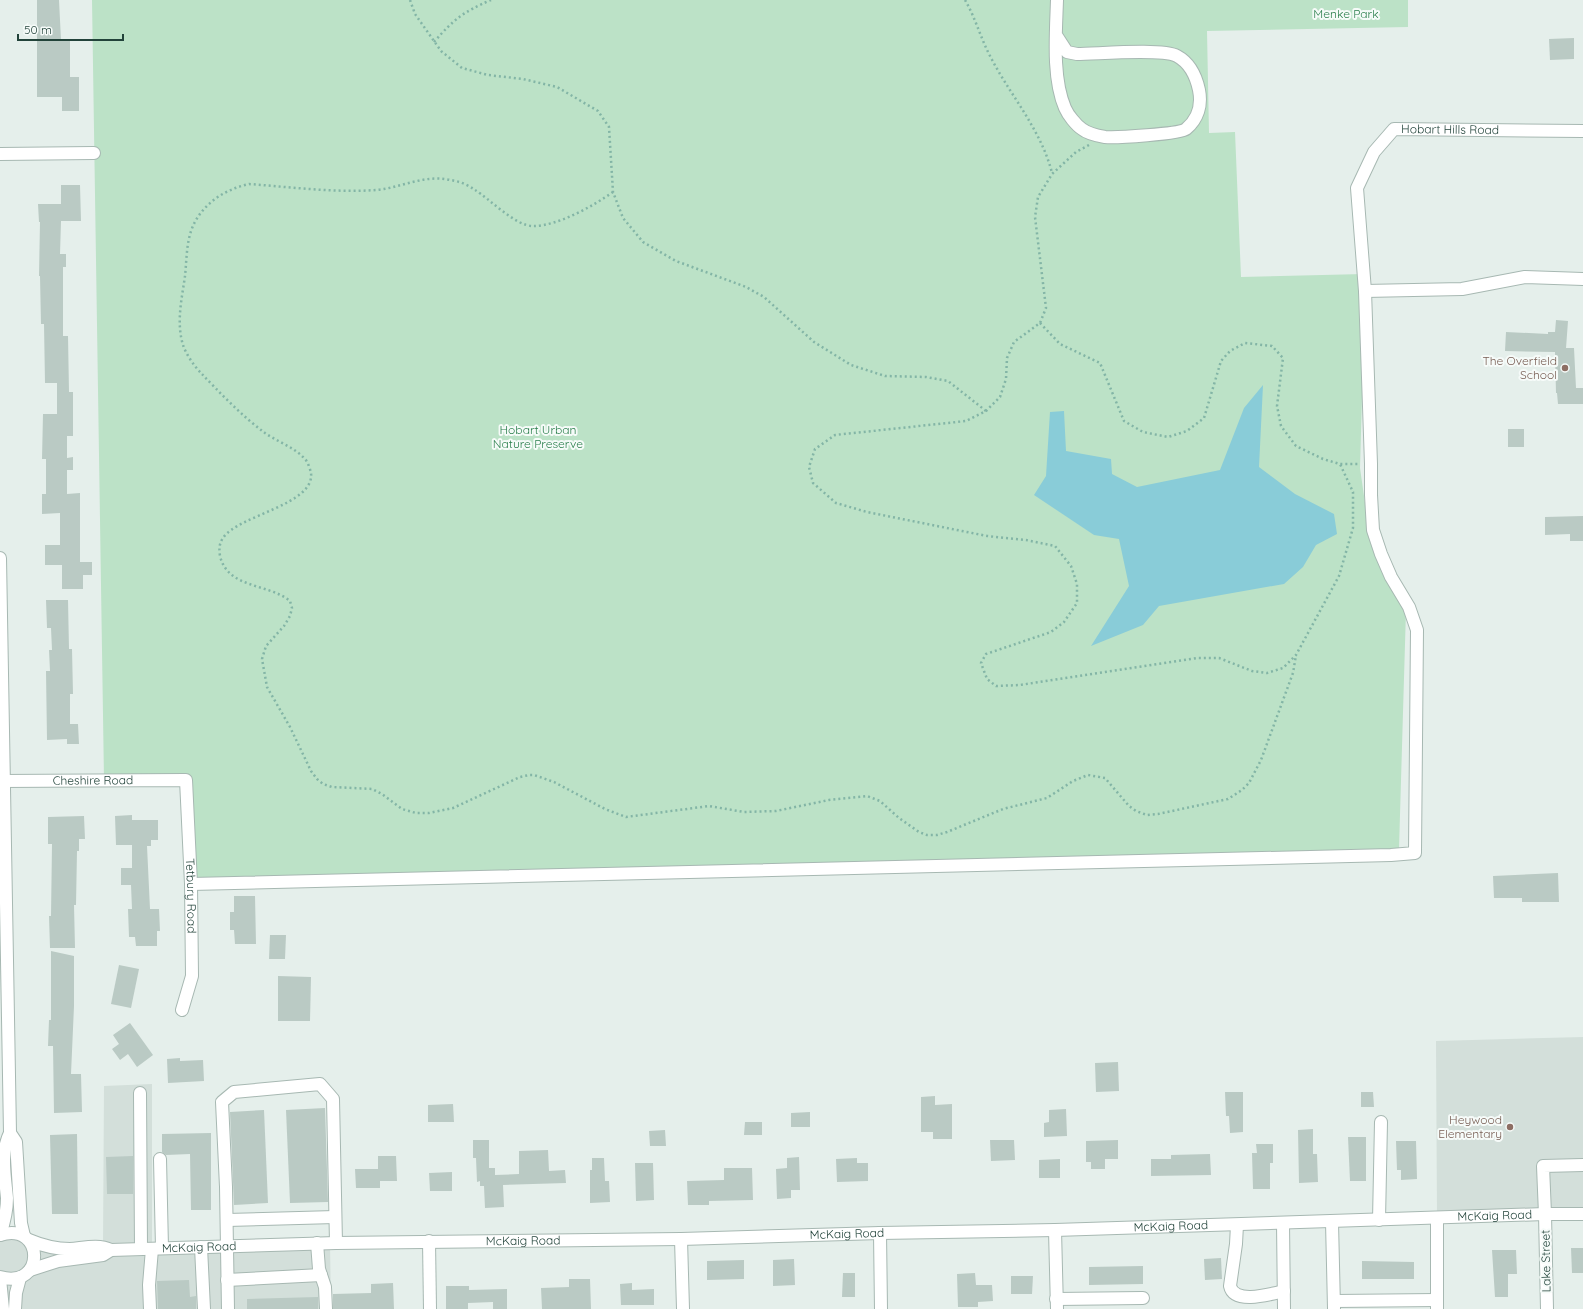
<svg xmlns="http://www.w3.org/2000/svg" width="1583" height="1309" font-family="Quicksand,sans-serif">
	<rect width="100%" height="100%" fill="#e5efeb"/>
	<g fill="#d3dfda">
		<polygon points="1583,1037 1583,1214 1437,1218 1436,1041"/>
		<polygon points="152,1084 152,1248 330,1243 331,1309 0,1309 0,1235 29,1240 103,1246 104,1086"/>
	</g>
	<polygon fill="#bce2c7" points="92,0 1408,0 1408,27 1207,31 1209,133 1235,132 1241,277 1364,274 1365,291 1360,468 1369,531 1406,610 1399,849 191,884 186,780 104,780"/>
	<polygon fill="#89ccd8" points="1263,385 1259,467 1295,494 1334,514 1337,534 1316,545 1303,567 1284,584 1159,606 1143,625 1091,646 1129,586 1119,539 1094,535 1034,495 1046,476 1050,412 1064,411 1066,451 1111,459 1112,474 1137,487 1220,470 1244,408"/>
	<g fill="#bacac4">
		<polygon points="37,0 59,0 61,40 70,40 70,77 79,77 79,111 62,111 62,97 37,97"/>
		<polygon points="1574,38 1574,59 1550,60 1549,39"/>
		<polygon points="61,185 80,185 81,221 61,221 60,254 66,254 66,267 63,267 63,336 68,336 69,392 73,392 73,436 67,436 67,458 73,457 73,470 67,470 67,494 80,493 80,562 92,562 92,575 83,575 83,589 62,589 62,565 45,565 45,545 60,545 60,513 42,514 42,494 46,494 46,459 42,459 43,414 57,414 57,383 45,383 44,324 41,324 40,276 39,276 40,222 39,222 38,204 61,204"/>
		<polygon points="1556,320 1568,321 1566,348 1574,348 1576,388 1583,388 1583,404 1558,404 1557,393 1556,393 1555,352 1505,351 1506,332 1548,334 1548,332 1555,332"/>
		<rect x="1508" y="429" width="16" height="18"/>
		<polygon points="1583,516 1583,541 1570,541 1570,534 1545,535 1545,517"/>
		<polygon points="46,600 68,600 69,649 72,649 73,694 70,694 70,724 78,724 79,744 67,744 67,739 47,740 46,671 50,671 49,650 52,650 51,628 47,628"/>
		<polygon points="132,815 132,820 158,820 158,840 151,840 151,846 147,846 150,909 159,909 160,931 157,931 157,946 136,946 135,937 129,937 128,909 132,909 131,885 121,885 121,868 132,868 132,845 116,845 115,816"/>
		<polygon points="84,816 85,839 79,839 79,851 77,851 76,905 74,905 75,948 50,948 49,916 51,916 52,844 48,844 48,817"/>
		<polygon points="1558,873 1559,902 1522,902 1522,898 1494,898 1493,876"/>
		<polygon points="234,896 255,896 256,944 235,944 234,930 230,930 230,912 234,912"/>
		<polygon points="270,935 286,935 285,959 269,959"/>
		<polygon points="51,951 74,956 74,1006 71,1074 81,1074 82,1112 54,1113 53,1046 48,1046 49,1020 51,1020"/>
		<polygon points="119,965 139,969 131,1008 111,1004"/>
		<polygon points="278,976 311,977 310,1021 278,1021"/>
		<polygon points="130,1023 153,1055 137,1067 128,1054 120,1060 112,1049 119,1044 113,1035"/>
		<polygon points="180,1058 180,1061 203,1060 204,1081 168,1083 167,1059"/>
		<polygon points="1118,1062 1119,1091 1096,1092 1095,1063"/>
		<polygon points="1225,1092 1243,1092 1243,1132 1230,1133 1229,1116 1226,1116"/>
		<polygon points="1361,1092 1373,1092 1374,1107 1361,1107"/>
		<polygon points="935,1096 935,1105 952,1104 952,1139 933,1139 933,1132 921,1132 921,1097"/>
		<polygon points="453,1104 454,1122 428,1122 428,1105"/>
		<polygon points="325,1108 328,1202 290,1203 286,1110"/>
		<polygon points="1066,1109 1067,1136 1044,1137 1044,1123 1049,1122 1049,1110"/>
		<polygon points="264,1110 268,1203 234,1205 230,1112"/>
		<polygon points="810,1112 810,1127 791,1127 791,1113"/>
		<polygon points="745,1122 762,1122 762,1135 744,1135"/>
		<polygon points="1313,1129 1313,1154 1317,1154 1318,1182 1299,1183 1298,1130"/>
		<polygon points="665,1130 666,1146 650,1146 649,1131"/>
		<polygon points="211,1133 211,1210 191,1210 190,1154 166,1155 162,1152 162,1134"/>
		<polygon points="77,1134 78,1214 52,1214 50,1135"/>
		<polygon points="1348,1137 1366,1137 1366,1181 1350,1181"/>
		<polygon points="473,1140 489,1140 489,1168 495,1168 495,1175 519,1174 519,1151 548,1150 549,1171 565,1170 566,1183 503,1185 504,1207 485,1208 484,1186 480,1186 480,1181 477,1182 476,1158 473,1158"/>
		<polygon points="990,1140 1014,1140 1015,1160 991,1161"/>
		<polygon points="1118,1140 1118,1159 1105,1159 1105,1169 1091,1169 1091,1162 1086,1162 1086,1141"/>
		<polygon points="1396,1141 1416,1141 1417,1179 1401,1180 1401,1170 1397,1170"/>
		<polygon points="1256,1144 1273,1144 1273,1163 1270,1163 1270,1189 1253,1189 1252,1153 1257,1153"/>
		<polygon points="1210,1154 1211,1175 1151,1176 1151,1159 1171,1159 1171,1155"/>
		<polygon points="133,1156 133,1194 107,1194 106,1157"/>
		<polygon points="378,1156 396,1156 397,1181 380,1181 380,1188 356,1188 355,1169 378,1169"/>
		<polygon points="799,1157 800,1190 791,1190 791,1198 777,1199 776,1169 787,1168 787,1158"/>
		<polygon points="592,1158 604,1158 605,1181 609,1181 610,1202 590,1203 590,1170 592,1170"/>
		<polygon points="857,1158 857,1163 868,1163 868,1181 837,1182 836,1159"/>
		<polygon points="1060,1159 1060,1178 1039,1178 1039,1160"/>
		<polygon points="635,1163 653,1163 654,1200 636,1201"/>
		<polygon points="724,1168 752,1168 753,1200 709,1201 709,1205 688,1205 687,1181 724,1180"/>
		<polygon points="452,1172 452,1191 430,1191 429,1173"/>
		<polygon points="1571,1248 1583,1248 1583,1273 1572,1273"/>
		<polygon points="1492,1250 1516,1250 1517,1274 1508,1274 1508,1297 1495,1297"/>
		<polygon points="1221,1258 1222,1279 1205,1280 1204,1259"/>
		<polygon points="794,1259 795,1285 773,1286 773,1260"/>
		<polygon points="744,1260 744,1279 707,1280 707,1261"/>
		<polygon points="1362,1261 1414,1262 1414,1279 1362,1279"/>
		<polygon points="1143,1266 1143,1284 1089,1285 1089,1267"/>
		<polygon points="843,1273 855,1273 855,1297 842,1297"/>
		<polygon points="975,1273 976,1285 992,1285 993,1301 978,1302 978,1307 958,1307 957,1274"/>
		<polygon points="1011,1276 1033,1276 1032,1294 1011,1294"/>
		<polygon points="569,1279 590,1279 591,1309 542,1309 541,1288 569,1287"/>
		<polygon points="189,1280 190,1297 196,1296 196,1309 158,1309 157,1281"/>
		<polygon points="393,1283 394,1309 333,1309 333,1294 371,1293 371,1284"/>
		<polygon points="632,1283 632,1290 654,1289 654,1305 621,1305 620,1284"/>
		<polygon points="446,1286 469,1286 469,1290 507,1289 507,1309 493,1309 493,1302 468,1303 468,1309 446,1309"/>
		<polygon points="318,1297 318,1309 247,1309 247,1299"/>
	</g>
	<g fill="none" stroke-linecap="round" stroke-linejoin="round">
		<defs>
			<g id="minor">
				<path d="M 1056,35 L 1067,52 L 1077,54 C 1097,54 1162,48 1177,56 C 1190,63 1196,76 1199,90 C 1202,105 1198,119 1186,129 C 1180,134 1115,138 1105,137 C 1099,136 1087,133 1082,129 C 1076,125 1068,115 1065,108 C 1052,78 1056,33 1057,0"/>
				<polyline points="0,154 94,153"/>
				<polyline points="1365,291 1462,289 1525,277 1583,279"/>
				<path d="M 0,558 L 10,1133 C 0,1153 5,1176 7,1198 C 7,1211 4,1223 0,1235"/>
				<path id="s1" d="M 0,781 L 186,780 L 191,884 L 192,976 L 182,1010"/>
				<path id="s2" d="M 191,884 L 1391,855 L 1415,853 L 1417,630 L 1409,607 L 1391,577 L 1381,554 L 1373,530 L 1371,495 L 1371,464 L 1365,291 L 1357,188 L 1374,152 L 1394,129 L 1583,131"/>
				<polyline points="140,1093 141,1249"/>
				<polyline points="10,1133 16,1142 21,1223 24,1236"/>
				<polyline points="160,1159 162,1248"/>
				<polyline points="1437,1218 1437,1309"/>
				<polyline points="227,1220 335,1217"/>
				<polyline points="1379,1220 1381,1122"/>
				<polyline points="1332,1222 1334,1308"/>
				<polyline points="1283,1223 1284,1309"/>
				<path d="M 1237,1225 L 1236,1244 L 1230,1286 C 1234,1305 1271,1294 1284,1291"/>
				<polyline points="1055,1230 1057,1309"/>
				<polyline points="880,1233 881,1309"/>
				<path d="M 0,1235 C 45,1221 46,1290 0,1277"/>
				<polyline points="681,1239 683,1309"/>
				<path id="s3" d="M 29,1240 C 43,1246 55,1249 70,1249 C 84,1248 98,1244 111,1250 L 336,1243 L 681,1239 L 880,1233 L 1055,1230 L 1545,1214 L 1583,1214"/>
				<polyline points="429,1241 430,1309"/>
				<polyline points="317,1243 319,1269 325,1287 326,1309"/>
				<polyline points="201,1247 204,1309"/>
				<polyline points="30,1270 58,1261 103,1255 111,1250"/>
				<polyline points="0,1279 3,1309"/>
				<polyline points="227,1280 321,1275"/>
				<polyline points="1056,1299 1143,1298"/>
				<polyline points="1335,1301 1437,1300"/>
				<polyline points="15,1309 16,1293 20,1278"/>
				<polyline points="150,1309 149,1285 152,1249"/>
				<polyline points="228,1309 226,1187 222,1102 234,1092 320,1084 333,1099 336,1243"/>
				<polyline points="1547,1309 1545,1214 1543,1166 1583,1165"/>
			</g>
		</defs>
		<use href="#minor" stroke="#a7b8b2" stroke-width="14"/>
		<g stroke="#83b5a6" stroke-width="2.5" stroke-dasharray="2 3" stroke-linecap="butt">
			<polyline points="410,0 415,14 441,51 462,68 488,75 523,79 557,87 598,111 609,127 613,192 623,218 643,242 676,261 746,287 764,297 814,342 851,365 885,376 926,377 948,381 986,411"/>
			<path d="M 965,0 C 975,17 980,36 989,54 C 1009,94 1041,129 1052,173"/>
			<path d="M 434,42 C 454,19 463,12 491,0"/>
			<polyline points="1089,145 1076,152 1052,174 1038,197 1035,217 1046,308 1040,323 1014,342 1007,358 1006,379 1000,397 986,411 966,421 835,435 815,449 809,467 813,483 836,503 867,512 987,536 1026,540 1055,546 1071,566 1077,584 1077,603 1064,622 1051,632 986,654 981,663 987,679 996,686 1020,685 1197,658 1219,658 1252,671 1267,673 1283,668 1296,655 1339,576 1353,528 1353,492 1340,464"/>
			<path d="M 613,192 C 593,206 558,226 533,226 C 515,226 490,199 475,190 C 468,185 459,181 450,180 C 424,174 401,188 376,190 C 334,193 291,187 249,184 C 227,189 208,200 196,220 C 186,237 187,257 185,276 C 182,298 176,322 183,345 C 186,354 194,366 201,373 C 219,392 243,417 265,433 C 278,442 294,447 305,459 C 308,462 310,469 311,473 C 315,505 238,515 223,538 C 219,544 219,549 220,556 C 228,589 268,583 290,601 L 292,608 L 290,616 L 284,626 L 266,646 L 262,659 L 267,687 L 290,727 L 311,771 L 317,779 L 323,784 L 332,787 L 372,789 L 382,794 L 402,809 L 416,813 L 429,813 L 453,808 L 520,777 L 529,775 L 534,775 L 554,782 L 605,809 L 626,817 L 709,806 L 744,812 L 776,811 L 829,800 L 867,796 L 880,801 L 899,818 L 919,832 L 927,835 L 937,835 L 947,832 L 1003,809 L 1047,798 L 1073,781 L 1088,775 L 1105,778 L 1129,806 L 1136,811 L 1147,815 L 1158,814 L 1228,799 L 1242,790 L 1249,783 L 1261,760 L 1293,673 L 1296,655"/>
			<polyline points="1040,323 1060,344 1100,363 1124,421 1143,432 1168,437 1187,431 1204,418 1221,361 1230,351 1245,343 1272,346 1283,358 1277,406 1281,426 1296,446 1323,459 1340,464 1359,464"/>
		</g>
		<use href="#minor" stroke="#fff" stroke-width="12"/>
	</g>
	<g fill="#8d6e63" stroke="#f6fbf9" stroke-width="1.5">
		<circle cx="1565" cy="368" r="4"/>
		<circle cx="1510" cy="1127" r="4"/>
	</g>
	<g text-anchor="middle" stroke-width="4" stroke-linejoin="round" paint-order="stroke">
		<g font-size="12" fill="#287e4a" stroke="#f6fbf9">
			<text x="1346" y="18">Menke Park</text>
			<text x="538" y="434">Hobart Urban<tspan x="538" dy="14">Nature Preserve</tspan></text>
		</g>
		<g font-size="12" fill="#22433a" stroke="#f6fbf9">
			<text dy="4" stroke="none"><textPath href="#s2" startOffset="2026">Hobart Hills Road</textPath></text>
			<text dy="4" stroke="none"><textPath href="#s1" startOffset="93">Cheshire Road</textPath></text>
			<text dy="4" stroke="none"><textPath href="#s1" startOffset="302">Tetbury Road</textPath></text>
			<text dy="4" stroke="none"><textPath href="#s3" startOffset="1468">McKaig Road</textPath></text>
			<text dy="4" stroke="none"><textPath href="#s3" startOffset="1144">McKaig Road</textPath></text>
			<text dy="4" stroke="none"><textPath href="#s3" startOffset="820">McKaig Road</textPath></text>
			<text dy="4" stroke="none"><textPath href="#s3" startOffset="496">McKaig Road</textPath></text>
			<text dy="4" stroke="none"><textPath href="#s3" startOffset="172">McKaig Road</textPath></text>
			<text transform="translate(1546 1261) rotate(-91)" y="4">Lake Street</text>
		</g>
		<g font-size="12" fill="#785e54" stroke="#f6fbf9" text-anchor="end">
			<text x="1557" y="365">The Overfield<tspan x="1557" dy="14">School</tspan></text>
			<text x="1502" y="1124">Heywood<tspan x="1502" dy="14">Elementary</tspan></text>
		</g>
	</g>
	<path d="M18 34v6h105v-6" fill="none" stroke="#22433a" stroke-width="2"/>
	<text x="24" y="34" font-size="12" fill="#22433a" stroke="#f6fbf9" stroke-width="3" paint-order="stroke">50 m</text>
</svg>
